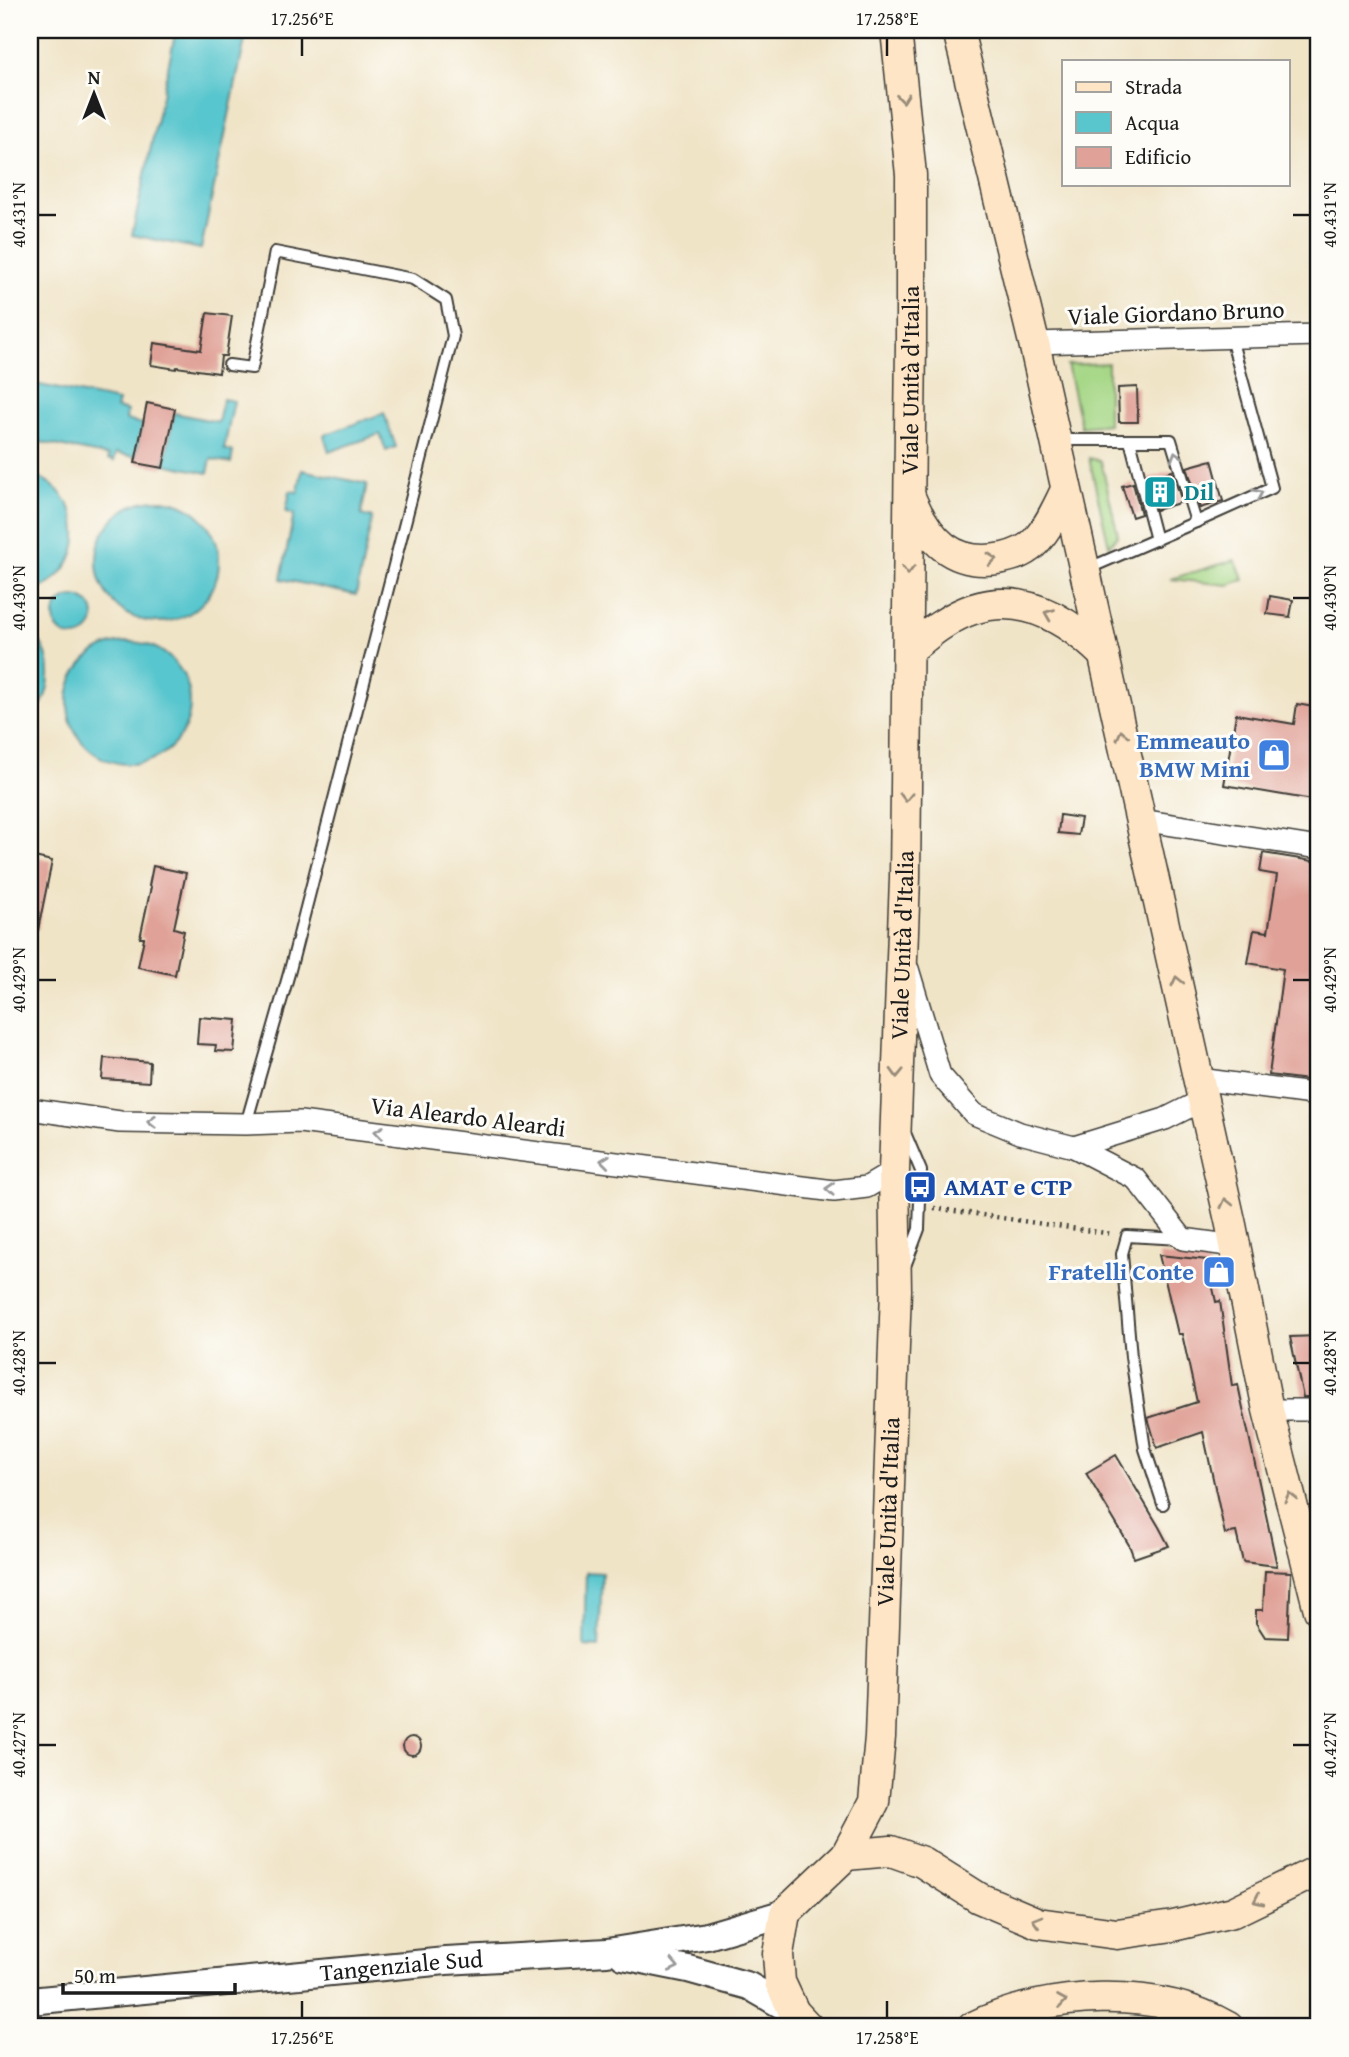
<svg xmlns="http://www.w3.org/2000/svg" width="1349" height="2057" font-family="'Gentium Book Plus',serif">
	<rect width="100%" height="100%" fill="#fdfcf7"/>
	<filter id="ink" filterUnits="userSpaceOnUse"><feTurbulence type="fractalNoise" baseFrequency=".0143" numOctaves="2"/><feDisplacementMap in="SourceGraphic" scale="14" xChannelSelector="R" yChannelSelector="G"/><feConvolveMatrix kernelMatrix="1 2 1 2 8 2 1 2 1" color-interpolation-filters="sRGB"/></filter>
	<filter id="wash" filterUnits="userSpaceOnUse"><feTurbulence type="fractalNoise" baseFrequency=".00686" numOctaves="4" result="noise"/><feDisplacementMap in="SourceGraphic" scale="28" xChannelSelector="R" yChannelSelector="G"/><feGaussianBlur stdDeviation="1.57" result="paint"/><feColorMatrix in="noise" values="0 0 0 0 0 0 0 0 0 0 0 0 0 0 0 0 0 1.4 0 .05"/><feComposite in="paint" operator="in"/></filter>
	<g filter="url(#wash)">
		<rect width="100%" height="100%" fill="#f0e4c7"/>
		<g fill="#a6d786" stroke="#617a51" stroke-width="2">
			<polygon points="1108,363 1108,424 1081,427 1067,365"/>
			<polygon points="1089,458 1101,461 1118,535 1109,546"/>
			<polygon points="1235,560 1244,580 1228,585 1170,579"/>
		</g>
		<g fill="#59c6ce" stroke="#3a7175" stroke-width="2">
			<polygon points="176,30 247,30 201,249 132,235"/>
			<polygon points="30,383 118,401 116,408 127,411 126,420 143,424 136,457 116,453 114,461 108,459 109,456 30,440"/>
			<polygon points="223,399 234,401 224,449 233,452 231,463 211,459 208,473 164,464 174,413 218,422"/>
			<polygon points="384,413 396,447 386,451 380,434 329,452 324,435"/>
			<polygon points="302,470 367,484 361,515 372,518 356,595 281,579 294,514 286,512 290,491 298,492"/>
			<path d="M 30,473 C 90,494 93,573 30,592 Z"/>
			<circle cx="158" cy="561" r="61"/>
			<circle cx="74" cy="617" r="20"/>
			<path d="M 30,629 C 56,655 55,694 30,720 Z"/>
			<circle cx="129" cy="703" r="61"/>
			<polygon points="586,1572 602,1573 599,1647 584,1646"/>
		</g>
		<g id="blocks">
			<g fill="#e0a298">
				<polygon points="207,313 232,316 226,356 221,356 219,373 177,367 176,369 151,365 154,343 201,350"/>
				<polygon points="1137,387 1138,422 1119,422 1118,388"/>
				<polygon points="147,403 175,409 163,468 135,463"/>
				<polygon points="1212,460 1223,501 1200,508 1187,467"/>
				<polygon points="1172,471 1182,502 1156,510 1148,478"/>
				<polygon points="1133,483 1141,514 1132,517 1122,486"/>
				<polygon points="1270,596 1293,600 1290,617 1267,614"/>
				<polygon points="1297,704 1319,708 1319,801 1224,785 1236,714 1294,724"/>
				<polygon points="1060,815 1081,818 1078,835 1058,833"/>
				<polygon points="1263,853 1319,862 1319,962 1312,1011 1319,1011 1319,1035 1315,1035 1315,1081 1269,1075 1283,969 1248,963 1254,930 1268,932 1277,875 1260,872"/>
				<polygon points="30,856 52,861 38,930 30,929"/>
				<polygon points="153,866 186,873 174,928 184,931 175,975 138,967 144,938 140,938 151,887 149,886"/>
				<polygon points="199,1017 237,1020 234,1052 215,1051 216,1045 197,1044"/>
				<polygon points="104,1058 150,1062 149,1082 102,1079"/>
				<polygon points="1159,1255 1207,1260 1216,1302 1220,1301 1232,1386 1238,1385 1277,1566 1243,1562 1236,1532 1225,1534 1203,1432 1157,1448 1148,1418 1197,1402 1182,1334 1178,1334"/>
				<polygon points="1319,1336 1319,1397 1303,1397 1290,1337"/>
				<polygon points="1116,1455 1159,1527 1169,1546 1134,1558 1129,1545 1086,1473"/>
				<polygon points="1265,1571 1291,1572 1288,1638 1265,1637 1256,1623 1256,1610 1263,1610"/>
				<circle cx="412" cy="1746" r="9"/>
			</g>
		</g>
	</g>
	<g filter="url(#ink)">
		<use href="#blocks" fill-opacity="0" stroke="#3c3a36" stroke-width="2"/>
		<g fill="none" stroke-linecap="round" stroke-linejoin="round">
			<defs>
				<g id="service">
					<polyline points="229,365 252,368 275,252 413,279 446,300 453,336 290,970 246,1124"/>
					<polyline points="1056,440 1171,440 1196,522 1087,569"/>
					<polyline points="1130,440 1156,540"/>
					<polyline points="1196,522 1272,488 1231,338"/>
					<polyline points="905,1133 921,1171 919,1229 905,1266"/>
					<polyline points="1163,1504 1145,1449 1131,1357 1122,1254 1127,1236 1181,1239"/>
				</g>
				<g id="minor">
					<polyline points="1034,343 1319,335"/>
					<polyline points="1141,820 1319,848"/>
					<polyline points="908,969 940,1075 974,1114 1020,1133 1074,1147 1136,1179 1183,1239 1235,1246"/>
					<polyline points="1199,1079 1319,1095"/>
					<polyline points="30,1109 120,1122 246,1124 300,1122 834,1191 867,1187 894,1171"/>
					<polyline points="1074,1147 1165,1119 1203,1100"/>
					<polyline points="1268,1410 1319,1410"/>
				</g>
				<g id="tertiary">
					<polyline points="623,1956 688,1969 749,1986 794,2012"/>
					<path id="s1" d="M 30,2001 L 446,1961 L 607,1952 L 707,1936 L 785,1913"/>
				</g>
				<g id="secondary">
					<polyline points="958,30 1034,343 1231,1225 1268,1410 1319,1610"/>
					<path d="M 910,497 C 928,540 953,568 1003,558 C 1016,555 1027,551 1036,541 C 1049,527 1057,508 1066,490"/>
					<path d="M 908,650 C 920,642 931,631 943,624 C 1003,584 1057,609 1104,655"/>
					<polyline points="846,1855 891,1851 922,1862 979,1898 1038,1923 1117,1934 1173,1926 1233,1912 1319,1870"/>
					<path id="s2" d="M 808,2027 L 794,2012 L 780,1982 L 778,1954 L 785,1913 L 846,1855 L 874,1802 L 880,1737 L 896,1290 L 894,1171 L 905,878 L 911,341 L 911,175 L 896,30"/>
					<path d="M 973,2027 C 1047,1991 1156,1985 1228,2027"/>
				</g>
			</defs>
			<use href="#service" stroke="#3c3a36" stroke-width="14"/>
			<use href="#minor" stroke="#3c3a36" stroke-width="24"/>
			<use href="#tertiary" stroke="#3c3a36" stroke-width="30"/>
			<use href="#secondary" stroke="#3c3a36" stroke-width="33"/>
			<polyline stroke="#3c3a36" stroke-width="4.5" stroke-dasharray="2 5" stroke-linecap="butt" points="934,1208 1112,1234"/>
			<use href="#service" stroke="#fff" stroke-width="10"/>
			<use href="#minor" stroke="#fff" stroke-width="21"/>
			<use href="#tertiary" stroke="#fff" stroke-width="26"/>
			<use href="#secondary" stroke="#fde5c5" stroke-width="30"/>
		</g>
		<defs><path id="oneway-chevron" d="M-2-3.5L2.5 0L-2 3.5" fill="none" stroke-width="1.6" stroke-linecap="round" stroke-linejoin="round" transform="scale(1.75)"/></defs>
		<g stroke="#988b79">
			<use href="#oneway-chevron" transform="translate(903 98) rotate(84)"/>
			<use href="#oneway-chevron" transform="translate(992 559) rotate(-6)"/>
			<use href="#oneway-chevron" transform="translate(908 570) rotate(90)"/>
			<use href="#oneway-chevron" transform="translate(1049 614) rotate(-158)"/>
			<use href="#oneway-chevron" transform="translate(1122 735) rotate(-103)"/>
			<use href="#oneway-chevron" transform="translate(906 797) rotate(91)"/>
			<use href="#oneway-chevron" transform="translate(1177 981) rotate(-103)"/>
			<use href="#oneway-chevron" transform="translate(897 1073) rotate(92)"/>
			<use href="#oneway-chevron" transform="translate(1226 1203) rotate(-103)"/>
			<use href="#oneway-chevron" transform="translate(1290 1497) rotate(-104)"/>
			<use href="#oneway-chevron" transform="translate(1258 1900) rotate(155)"/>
			<use href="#oneway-chevron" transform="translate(1037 1921) rotate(-163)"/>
			<use href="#oneway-chevron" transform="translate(1062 2001) rotate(-9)"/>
		</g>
		<g stroke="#999">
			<use href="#oneway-chevron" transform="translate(1176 456) rotate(-107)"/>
			<use href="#oneway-chevron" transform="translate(1258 494) rotate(-24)"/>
			<use href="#oneway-chevron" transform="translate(152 1122) rotate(-179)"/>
			<use href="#oneway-chevron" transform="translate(379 1132) rotate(-173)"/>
			<use href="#oneway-chevron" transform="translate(605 1161) rotate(-173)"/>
			<use href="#oneway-chevron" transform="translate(830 1189) rotate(-177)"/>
			<use href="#oneway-chevron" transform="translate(674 1966) rotate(12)"/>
		</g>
	</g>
	<path fill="none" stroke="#1c1c1c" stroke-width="2.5" d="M 302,38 L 302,56M 887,38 L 887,56M 38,215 L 56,215M 1293,215 L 1310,215M 38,598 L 56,598M 1293,598 L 1310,598M 38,980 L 56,980M 1293,980 L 1310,980M 38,1363 L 56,1363M 1293,1363 L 1310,1363M 38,1745 L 56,1745M 1293,1745 L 1310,1745M 302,2001 L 302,2018M 887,2001 L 887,2018"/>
	<defs>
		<symbol id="building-square" viewBox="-11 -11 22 22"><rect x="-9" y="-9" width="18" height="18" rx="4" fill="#0f9aa8" stroke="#fdfcf7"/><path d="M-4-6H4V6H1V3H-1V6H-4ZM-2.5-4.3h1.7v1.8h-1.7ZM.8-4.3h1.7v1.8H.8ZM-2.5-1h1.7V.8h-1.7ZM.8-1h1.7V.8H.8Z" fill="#fff"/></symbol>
		<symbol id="shop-square" viewBox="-11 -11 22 22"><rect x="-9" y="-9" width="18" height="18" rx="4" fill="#3f7fe0" stroke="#fdfcf7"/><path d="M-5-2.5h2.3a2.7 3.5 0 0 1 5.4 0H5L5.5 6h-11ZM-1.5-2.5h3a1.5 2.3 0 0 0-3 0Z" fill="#fff"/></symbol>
		<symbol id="bus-square" viewBox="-11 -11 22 22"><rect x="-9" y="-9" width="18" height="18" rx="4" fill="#1a4fb4" stroke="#fdfcf7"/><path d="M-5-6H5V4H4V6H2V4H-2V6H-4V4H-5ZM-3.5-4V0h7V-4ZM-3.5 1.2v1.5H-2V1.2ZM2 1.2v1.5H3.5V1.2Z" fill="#fff"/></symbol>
	</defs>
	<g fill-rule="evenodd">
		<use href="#building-square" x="1141" y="473" width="38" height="38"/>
		<use href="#shop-square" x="1255" y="736" width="38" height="38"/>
		<use href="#bus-square" x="901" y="1168" width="38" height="38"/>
		<use href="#shop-square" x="1200" y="1253" width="38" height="38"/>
	</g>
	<g text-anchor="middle" stroke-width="6" stroke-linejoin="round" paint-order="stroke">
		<g font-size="24" fill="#1c1c1c" stroke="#fdfcf7">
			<text transform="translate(1176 313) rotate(-2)" y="8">Viale Giordano Bruno</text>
			<text dy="8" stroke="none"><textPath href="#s2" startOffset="1690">Viale Unità d'Italia</textPath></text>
			<text dy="8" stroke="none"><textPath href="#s2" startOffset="1125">Viale Unità d'Italia</textPath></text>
			<text transform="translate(468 1117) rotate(7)" y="8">Via Aleardo Aleardi</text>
			<text dy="8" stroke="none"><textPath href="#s2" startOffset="558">Viale Unità d'Italia</textPath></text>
			<text dy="8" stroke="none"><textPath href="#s1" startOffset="373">Tangenziale Sud</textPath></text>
		</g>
		<g font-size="24" font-weight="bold" fill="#0d838f" stroke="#fdfcf7" text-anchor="start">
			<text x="1184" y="500">Dil</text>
		</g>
		<g font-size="24" font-weight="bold" fill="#366cbe" stroke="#fdfcf7" text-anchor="end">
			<text x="1250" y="749">Emmeauto<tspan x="1250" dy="28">BMW Mini</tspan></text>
			<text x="1194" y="1280">Fratelli Conte</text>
		</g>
		<g font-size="24" font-weight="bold" fill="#164399" stroke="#fdfcf7" text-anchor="start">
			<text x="944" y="1195">AMAT e CTP</text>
		</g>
	</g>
	<rect width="1349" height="2057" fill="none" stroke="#fdfcf7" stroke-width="77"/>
	<rect x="1062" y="60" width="228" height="126" fill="#fdfcf7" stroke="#a3a29f" stroke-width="2"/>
	<rect x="1076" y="82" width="35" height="10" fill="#fde5c5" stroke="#a3a29f" stroke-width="2"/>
	<text x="1125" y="94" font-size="21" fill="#1c1c1c">Strada</text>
	<rect x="1076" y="112" width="35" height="21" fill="#59c6ce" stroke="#a3a29f" stroke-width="2"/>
	<text x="1125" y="130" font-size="21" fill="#1c1c1c">Acqua</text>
	<rect x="1076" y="147" width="35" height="21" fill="#e0a298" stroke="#a3a29f" stroke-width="2"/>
	<text x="1125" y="164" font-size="21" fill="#1c1c1c">Edificio</text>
	<g transform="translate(94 94)" stroke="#fdfcf7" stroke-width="5" paint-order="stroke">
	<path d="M0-5L12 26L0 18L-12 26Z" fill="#1c1c1c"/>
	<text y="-10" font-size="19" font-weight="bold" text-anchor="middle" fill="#1c1c1c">N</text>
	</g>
	<path d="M63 1983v10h172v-10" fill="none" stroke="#1c1c1c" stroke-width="3.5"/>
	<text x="74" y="1983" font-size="21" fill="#1c1c1c" stroke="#fdfcf7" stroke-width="5" paint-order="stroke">50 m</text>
	<rect x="38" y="38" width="1272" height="1980" fill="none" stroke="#1c1c1c" stroke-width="2.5"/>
	<g font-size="18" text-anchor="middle" fill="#1c1c1c">
		<text x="302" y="25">17.256°E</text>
		<text x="887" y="25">17.258°E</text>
		<text transform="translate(19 215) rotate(-90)" y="6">40.431°N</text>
		<text transform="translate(1330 215) rotate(-90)" y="6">40.431°N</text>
		<text transform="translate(19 598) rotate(-90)" y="6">40.430°N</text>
		<text transform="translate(1330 598) rotate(-90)" y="6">40.430°N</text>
		<text transform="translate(19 980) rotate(-90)" y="6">40.429°N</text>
		<text transform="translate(1330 980) rotate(-90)" y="6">40.429°N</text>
		<text transform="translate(19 1363) rotate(-90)" y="6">40.428°N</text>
		<text transform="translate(1330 1363) rotate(-90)" y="6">40.428°N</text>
		<text transform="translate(19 1745) rotate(-90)" y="6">40.427°N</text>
		<text transform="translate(1330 1745) rotate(-90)" y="6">40.427°N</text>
		<text x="302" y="2044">17.256°E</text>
		<text x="887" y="2044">17.258°E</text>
	</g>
</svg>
